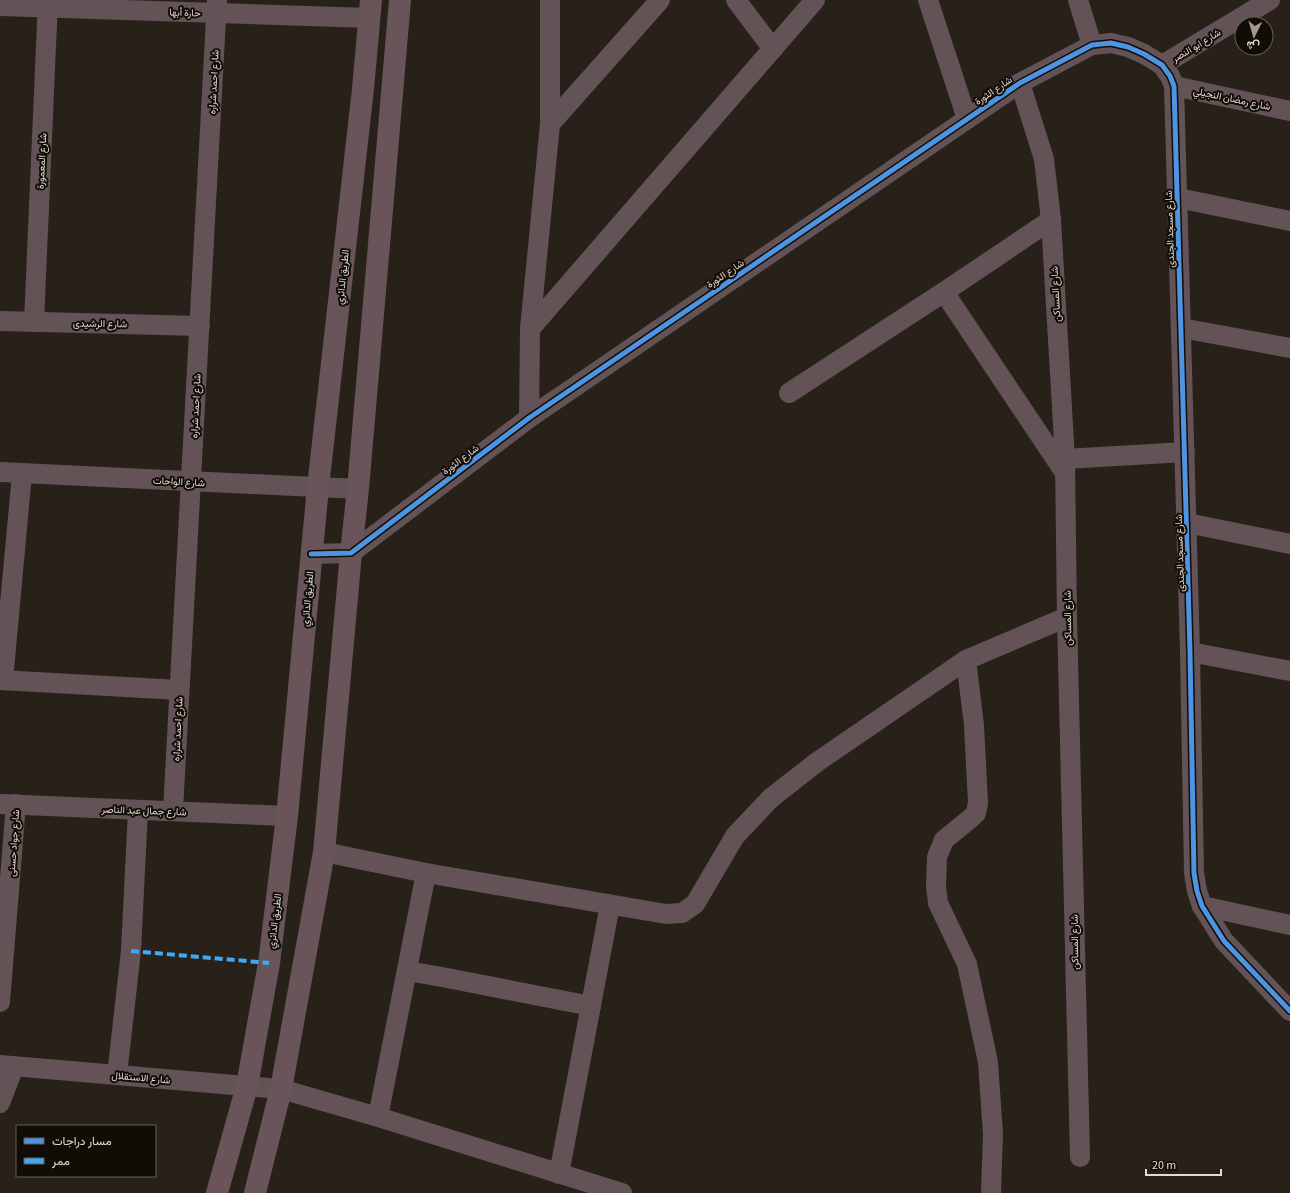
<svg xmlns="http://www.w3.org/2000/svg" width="1290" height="1193" font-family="'Source Sans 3',Vazirmatn,sans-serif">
	<rect width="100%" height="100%" fill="#28211a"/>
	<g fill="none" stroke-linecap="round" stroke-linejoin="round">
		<g stroke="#635356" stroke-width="20">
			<polyline points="736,0 773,49"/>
			<polyline points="928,0 967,119"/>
			<polyline points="1078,0 1092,45"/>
			<polyline points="0,6 369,18"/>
			<polyline points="1162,65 1270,0"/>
			<polyline points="1020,83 1044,159 1051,220 1065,459 1067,617 1080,1157"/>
			<polyline points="1174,86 1290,111"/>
			<polyline points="550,124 660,0"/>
			<polyline points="1178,198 1290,221"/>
			<polyline points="944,292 1065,473"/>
			<polyline points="0,321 200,326"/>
			<polyline points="34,322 48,0"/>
			<polyline points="1181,328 1290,348"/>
			<polyline points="530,329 815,0"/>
			<polyline points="789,393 944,292 1051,220"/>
			<polyline points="529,418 530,329 550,124 550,0"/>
			<polyline points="1065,459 1185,452"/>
			<polyline points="0,472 358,489"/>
			<polyline points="1187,523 1290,544"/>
			<polyline points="311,554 351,553 529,418 1020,83 1092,45 1111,43 1128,47 1144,54 1162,65 1170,76 1174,86 1190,652 1194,873 1197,891 1202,906 1224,941 1290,1011"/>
			<polyline points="1190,652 1290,671"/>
			<polyline points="966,660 974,725 978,803 976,813 971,818 944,840 937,857 936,886 938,903 967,964 988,1062 993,1134 991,1193"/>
			<polyline points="0,680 179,690"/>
			<polyline points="3,680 22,474"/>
			<polyline points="0,804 287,816"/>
			<polyline points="173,811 217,0"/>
			<polyline points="324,852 426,873 666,914 682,913 695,904 735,836 771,798 817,762 966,660 1067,617"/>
			<polyline points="1202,906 1290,925"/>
			<polyline points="407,971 442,977 591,1006"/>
			<polyline points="0,1002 16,804"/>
			<polyline points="0,1065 281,1089 378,1117 622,1193"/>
			<polyline points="117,1075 131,951 138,810"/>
			<polyline points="0,1103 14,1067"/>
			<polyline points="378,1117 426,873"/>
			<polyline points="559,1174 610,905"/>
		</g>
		<g stroke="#685459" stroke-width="22">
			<polyline points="217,1193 247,1086 269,963 287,816 318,487 363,89 371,0"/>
			<polyline points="255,1193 281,1089 324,852 351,553 358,489 400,0"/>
		</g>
		<polyline stroke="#3fa9f5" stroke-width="4" stroke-dasharray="8 4" stroke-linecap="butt" points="131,951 269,963"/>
		<defs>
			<polyline id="cycleway" points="311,554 351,553 529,418 1020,83 1092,45 1111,43 1128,47 1144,54 1162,65 1170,76 1174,86 1190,652 1194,873 1197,891 1202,906 1224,941 1290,1011"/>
		</defs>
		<use href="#cycleway" stroke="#120c07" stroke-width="8"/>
		<use href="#cycleway" stroke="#4d94e3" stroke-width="5"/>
	</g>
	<g text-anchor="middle" stroke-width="4" stroke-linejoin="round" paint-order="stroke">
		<g font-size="10" fill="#e3dad1" stroke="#120c07">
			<text transform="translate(185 12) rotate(2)" y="4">حارة أبها</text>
			<text transform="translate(1196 45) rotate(-31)" y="4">شارع ابو النصر</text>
			<text transform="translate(213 82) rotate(-87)" y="4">شارع احمد شراره</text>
			<text transform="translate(993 90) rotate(-34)" y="4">شارع الثورة</text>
			<text transform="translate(1232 98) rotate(12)" y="4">شارع رمضان النجيلي</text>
			<text transform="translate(41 161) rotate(-87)" y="4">شارع المعمورة</text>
			<text transform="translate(1169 229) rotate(-92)" y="4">شارع مسجد الجندى</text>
			<text transform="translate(725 273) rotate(-34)" y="4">شارع الثورة</text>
			<text transform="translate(342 277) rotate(-84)" y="4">الطريق الدائري</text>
			<text transform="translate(1055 294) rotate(-93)" y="4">شارع المساكن</text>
			<text transform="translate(100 323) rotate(1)" y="4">شارع الرشيدى</text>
			<text transform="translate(195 406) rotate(-87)" y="4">شارع احمد شراره</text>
			<text transform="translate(460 459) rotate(-37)" y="4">شارع الثورة</text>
			<text transform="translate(179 481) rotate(3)" y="4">شارع الواحات</text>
			<text transform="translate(1179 553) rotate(-92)" y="4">شارع مسجد الجندى</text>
			<text transform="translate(307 599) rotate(-85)" y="4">الطريق الدائري</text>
			<text transform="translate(1067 618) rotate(-91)" y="4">شارع المساكن</text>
			<text transform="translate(177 729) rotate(-87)" y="4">شارع احمد شراره</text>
			<text transform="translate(144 810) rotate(2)" y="4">شارع جمال عبد الناصر</text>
			<text transform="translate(13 843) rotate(-86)" y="4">شارع جواد حسنى</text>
			<text transform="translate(274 921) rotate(-83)" y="4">الطريق الدائري</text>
			<text transform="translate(1074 942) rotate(-91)" y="4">شارع المساكن</text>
			<text transform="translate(141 1077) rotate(5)" y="4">شارع الاستقلال</text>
		</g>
	</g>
	<rect x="16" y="1125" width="140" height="52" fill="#120c07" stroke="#665e58"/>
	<rect x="24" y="1138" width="20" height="6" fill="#4d94e3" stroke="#665e58"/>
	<text x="52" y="1145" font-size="12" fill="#e3dad1">مسار دراجات</text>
	<rect x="24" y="1158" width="20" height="6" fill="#3fa9f5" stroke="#665e58"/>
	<text x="52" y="1165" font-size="12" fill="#e3dad1">ممر</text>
	<g transform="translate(1254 36) rotate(185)"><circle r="19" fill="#120c07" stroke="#665e58"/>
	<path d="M0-3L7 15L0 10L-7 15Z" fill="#a29991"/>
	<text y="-6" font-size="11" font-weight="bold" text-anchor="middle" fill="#e3dad1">ش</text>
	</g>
	<path d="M1146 1169v6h75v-6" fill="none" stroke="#e3dad1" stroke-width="2"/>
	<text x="1152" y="1169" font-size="12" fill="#e3dad1" stroke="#120c07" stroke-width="3" paint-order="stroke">20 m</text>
</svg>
